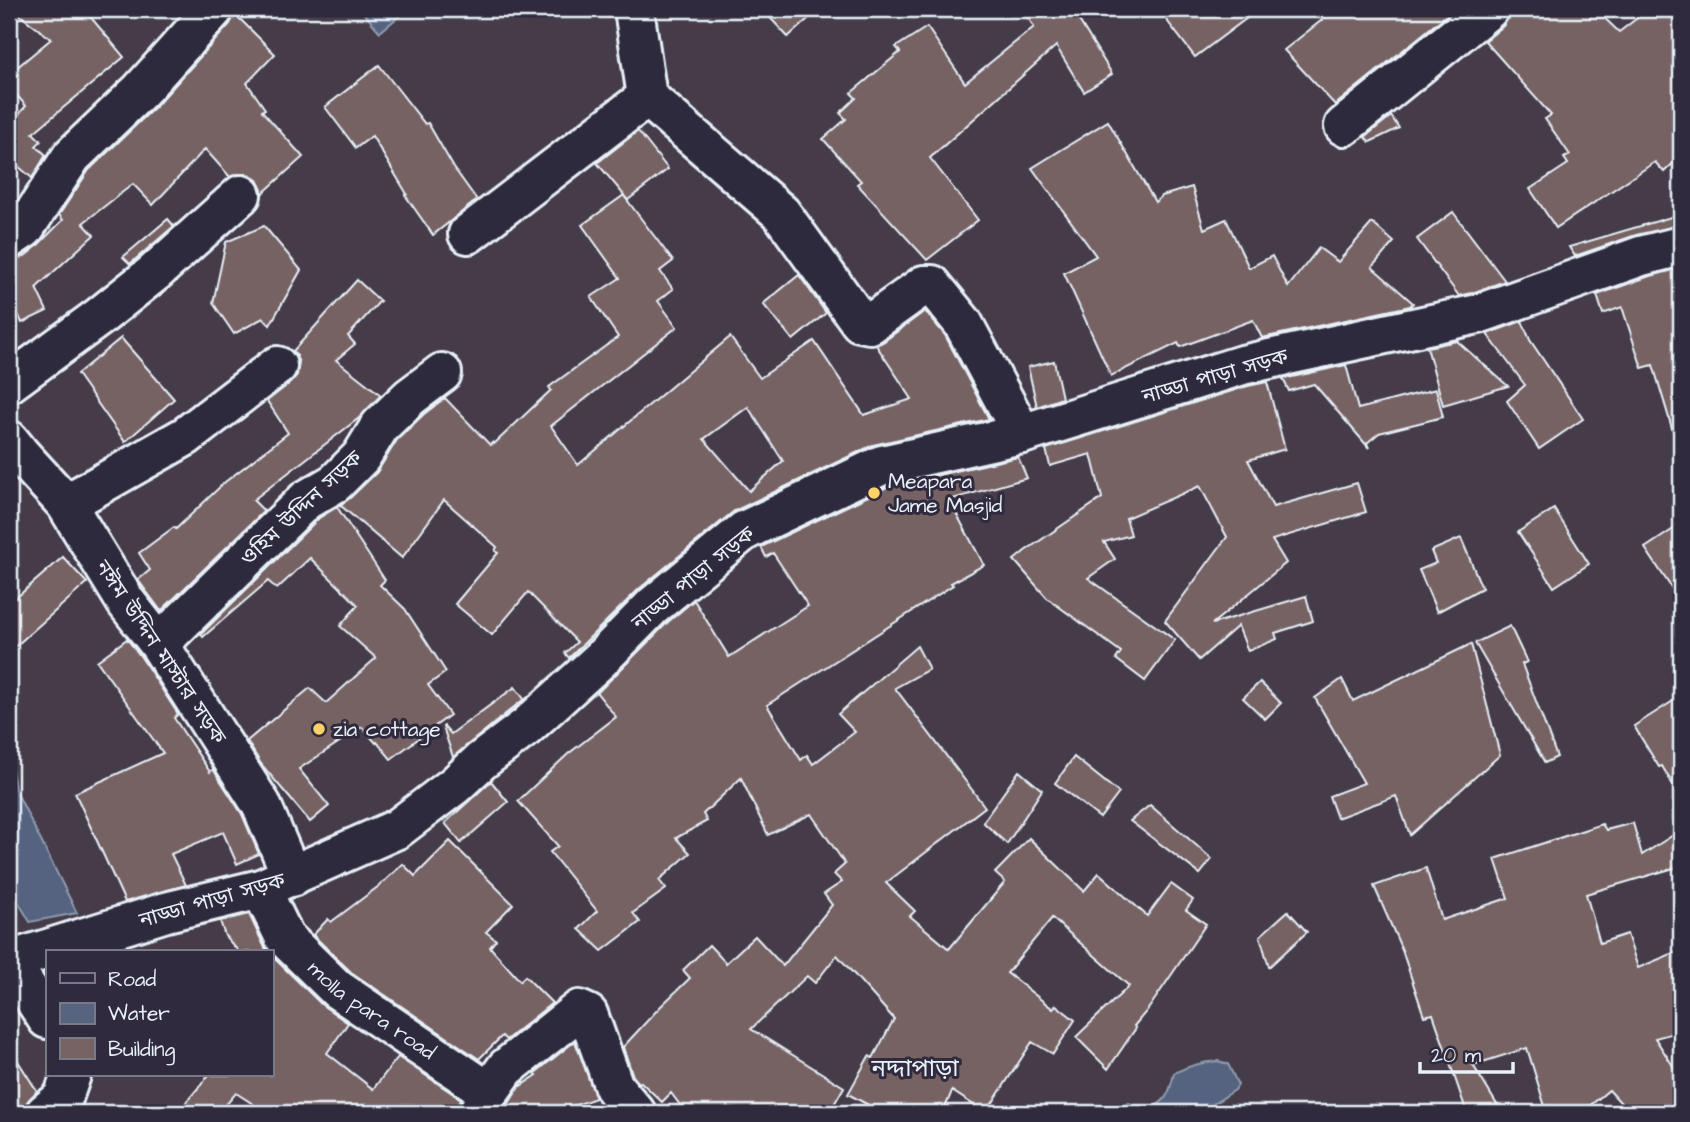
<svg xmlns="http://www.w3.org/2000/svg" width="1690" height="1122" font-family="'Architects Daughter','Noto Sans Bengali',sans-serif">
	<rect width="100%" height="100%" fill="#453b49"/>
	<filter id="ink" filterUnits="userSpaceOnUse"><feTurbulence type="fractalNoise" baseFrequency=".0143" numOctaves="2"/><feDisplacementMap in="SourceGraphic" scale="14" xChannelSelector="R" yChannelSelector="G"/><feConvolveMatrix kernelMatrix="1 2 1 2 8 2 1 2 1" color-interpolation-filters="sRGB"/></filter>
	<g filter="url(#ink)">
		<g fill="#566480" stroke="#909cb0" stroke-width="2">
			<polygon points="360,9 408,9 380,32"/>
			<polygon points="9,747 15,789 77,913 30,922 9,886"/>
			<path d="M 1218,1061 L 1228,1064 L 1238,1085 L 1235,1090 L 1199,1113 L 1123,1113 L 1122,1108 L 1129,1103 L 1145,1111 C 1166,1104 1170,1093 1174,1073 C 1188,1066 1202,1062 1218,1061 Z"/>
		</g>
		<g fill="#776264" stroke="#e8f1f8" stroke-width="2" fill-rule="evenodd">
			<polygon points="12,9 84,9 124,57 33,133 41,141 36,146 46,155 32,178 18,166 9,175 9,110 16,117 26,106 9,86 9,74 51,39"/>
			<polygon points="762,9 819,9 788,37"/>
			<polygon points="1022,9 1072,9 1112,74 1084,92 1056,46 930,158 978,220 927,260 857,184 861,181 823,139 846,119 840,113 856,98 851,93 900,52 896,47 927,27 965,83 1034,27"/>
			<polygon points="1158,9 1259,9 1195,57"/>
			<polygon points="1336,9 1454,9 1335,105 1284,50"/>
			<polygon points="1510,9 1595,9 1619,32 1649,9 1681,9 1681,156 1664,172 1655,162 1556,228 1530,189 1568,164 1564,158 1570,155 1545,119 1551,115 1485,41 1503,26 1509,17"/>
			<polygon points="235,14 275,54 247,83 265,109 262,111 303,157 262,194 262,190 257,180 247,174 237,174 230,177 205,149 153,205 133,184 83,223 94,235 36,288 47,311 22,323 9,294 9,263 25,256 36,247 63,220 59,215 89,170 156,106 230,24"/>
			<polygon points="379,65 425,124 428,123 454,168 477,200 433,235 405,195 407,194 372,136 356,148 325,107"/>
			<polygon points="1391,116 1399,128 1370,142 1365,137"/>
			<polygon points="1108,121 1155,202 1162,196 1192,187 1204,229 1226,219 1249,268 1272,256 1288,287 1319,248 1338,262 1372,223 1394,242 1372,267 1413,303 1410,306 1262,338 1253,320 1180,347 1178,343 1111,376 1064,273 1096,256 1032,168"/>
			<path d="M 638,131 L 668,169 L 628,200 L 624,196 L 673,261 L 660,271 L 673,289 L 658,301 L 677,327 L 551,426 L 578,465 L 730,337 L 760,378 L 814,341 L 864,415 L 912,399 L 876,345 L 883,342 L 925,311 L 945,335 L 989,419 L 873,445 L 734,511 L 639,589 L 569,658 L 565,653 L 577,642 L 528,592 L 492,635 L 455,604 L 498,553 L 495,551 L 497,547 L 444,500 L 402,558 L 340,505 L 350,498 L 377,472 L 397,440 L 424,414 L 445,398 L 490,445 L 493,442 L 494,444 L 551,390 L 549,387 L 618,337 L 591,297 L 620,278 L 582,225 L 624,195 L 597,163 ZM 748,407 L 783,461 L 749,491 L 704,439 Z"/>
			<polygon points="1453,212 1496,269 1505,281 1472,293 1459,296 1417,239"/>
			<polygon points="1681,214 1681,225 1636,235 1575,256 1569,247"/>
			<polygon points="168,219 174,226 130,264 123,257"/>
			<polygon points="264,226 301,270 270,325 263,318 234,334 213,303 226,242"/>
			<polygon points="1681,268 1681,437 1675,438 1653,365 1642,368 1622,307 1603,314 1597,295 1647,277"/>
			<polygon points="799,275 826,313 793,340 763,304"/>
			<polygon points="357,280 380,301 348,336 355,344 336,360 381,395 359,418 253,500 264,511 161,611 138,580 150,570 139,553 174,527 176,529 225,482 288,433 267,401 290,383 297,375 299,362 296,357 297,356 293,351"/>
			<polygon points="1522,321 1530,340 1583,419 1539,449 1507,401 1525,385 1487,334"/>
			<polygon points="121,338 174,399 125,442 77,374"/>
			<polygon points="1457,341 1508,386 1443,405 1427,347"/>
			<polygon points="1054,361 1062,398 1037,407 1028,367"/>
			<polygon points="1346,365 1358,409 1436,389 1443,417 1379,433 1367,443 1369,448 1314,384 1289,391 1283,379"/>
			<polygon points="1267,382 1285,449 1248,460 1273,507 1357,483 1366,512 1272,540 1286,563 1212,624 1306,596 1313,621 1275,633 1277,639 1248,651 1238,626 1199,660 1165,621 1227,537 1200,486 1126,518 1131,535 1104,542 1115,559 1088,578 1175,640 1145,681 1116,659 1121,652 1047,598 1014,560 1025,551 1102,498 1091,454 1050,466 1046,449 1248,386"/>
			<polygon points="1018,457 1027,478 949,500 984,565 951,583 953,585 767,705 801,760 807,755 813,764 855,732 838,714 917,646 929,669 895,688 985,807 886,883 915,911 910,916 949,949 1005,882 995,873 1029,838 1084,891 1099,873 1147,916 1171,884 1193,900 1186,910 1206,924 1149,1008 1134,1026 1136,1028 1108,1069 1076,1037 1129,986 1052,918 1007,973 1053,1009 1056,1005 1075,1020 1053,1054 1032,1042 986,1113 952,1091 943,1113 883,1113 848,1094 869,1056 873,1058 894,1019 837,955 815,983 807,976 751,1029 844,1087 829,1113 686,1113 671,1093 662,1102 641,1082 639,1083 633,1076 623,1047 660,1007 690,978 683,970 709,945 726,963 755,936 783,966 832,905 824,894 842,882 834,874 845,864 811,814 768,835 741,778 703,814 707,821 676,838 690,853 659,880 666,889 633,913 640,922 602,951 579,929 597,911 550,852 558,846 518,801 568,754 616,717 597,693 668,622 694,600 729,657 808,606 773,553 766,557 761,547 889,486"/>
			<polygon points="337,507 385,580 380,585 405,609 446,672 428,685 450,715 391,759 377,742 376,743 362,727 299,769 329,806 310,822 261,764 247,741 310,688 326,703 376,658 340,626 358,605 310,558 277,589 268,581 203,637 201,634 319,518"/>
			<polygon points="1554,509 1589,564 1554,587 1518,532"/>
			<polygon points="1681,524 1681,602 1645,548"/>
			<polygon points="1461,538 1482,588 1437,612 1419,570 1436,563 1431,551"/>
			<polygon points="63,557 87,583 9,652 9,604"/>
			<polygon points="1510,626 1527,662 1522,664 1557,757 1545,763 1475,643"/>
			<polygon points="127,639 141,657 178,714 174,718 210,772 213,769 242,814 259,854 237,864 223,832 171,854 186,885 125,902 75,793 163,753 97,661"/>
			<polygon points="1471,644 1500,755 1410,835 1396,796 1337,818 1329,796 1364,783 1315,698 1342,679 1353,701"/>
			<polygon points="1260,682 1281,703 1265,719 1243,698"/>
			<polygon points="515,687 524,699 453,757 443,727 444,726 451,734"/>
			<polygon points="1681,696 1681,799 1662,766 1659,767 1634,726"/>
			<polygon points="1074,757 1119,793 1100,818 1055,783"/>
			<polygon points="1019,771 1042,790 1007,844 983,822"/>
			<polygon points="491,781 508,802 461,843 445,823"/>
			<polygon points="1150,805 1212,859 1200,874 1130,821"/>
			<polygon points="1633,823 1642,855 1681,830 1681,866 1586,894 1600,943 1627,934 1638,968 1681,950 1681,1031 1655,1038 1681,1078 1681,1113 1630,1113 1609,1090 1581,1113 1547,1113 1527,1048 1473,1065 1502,1113 1467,1113 1433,1014 1424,1016 1402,950 1374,886 1426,868 1442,920 1508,898 1495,859 1602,824 1606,830"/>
			<polygon points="450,841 513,904 486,932 496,940 490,947 520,981 525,976 552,1003 506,1040 502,1036 479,1059 351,972 313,935 328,919 331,922 379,886 403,864 415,876"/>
			<polygon points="1288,911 1307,932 1269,967 1260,936"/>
			<polygon points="249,914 265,948 269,952 239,952 225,936 220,921"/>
			<polygon points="271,955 322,1005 348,1023 327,1053 373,1089 398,1057 461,1099 456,1113 243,1113 256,1106 236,1093 219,1113 177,1113 209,1075 208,1075 271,1075"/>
			<polygon points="575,1041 596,1098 553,1113 503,1113 519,1087 537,1075 535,1073"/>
			<polygon points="9,1047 37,1091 25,1105 24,1113 9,1113"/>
		</g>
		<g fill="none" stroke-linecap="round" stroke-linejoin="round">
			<defs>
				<g id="minor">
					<polyline points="634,9 647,97 781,213 860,322 870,324 924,285 932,285 963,323 1022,434"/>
					<polyline points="1344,126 1489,9"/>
					<polyline points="468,234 647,97"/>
					<polyline points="9,239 24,229 72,156 140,91 214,9"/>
					<polyline points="9,383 99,317 154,273 241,195"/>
					<polyline points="9,440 21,455 66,504 126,602 159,644 261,804 292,877"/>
					<polyline points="66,504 186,436 277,366"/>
					<polyline points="159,644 306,500 335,483 361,457 380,426 410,397 442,373"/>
					<path id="s1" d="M 261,889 L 285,938 L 337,989 L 489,1092 L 478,1113"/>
					<polyline points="9,961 166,912 261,889 397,829 455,785 481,761 526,727 600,660 653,606 744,531 882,465 1022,434 1242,365 1478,314 1641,256 1681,246"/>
					<polyline points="10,961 47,1019"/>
					<polyline points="489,1092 506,1068 579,1010 588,1014 614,1087 636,1113"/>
					<polyline points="45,1113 63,1098 71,1075"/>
				</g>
			</defs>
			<use href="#minor" stroke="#e8f1f8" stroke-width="44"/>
			<use href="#minor" stroke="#2f2a3d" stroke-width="38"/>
		</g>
	</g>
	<g fill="#ffd166" stroke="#2f2a3d" stroke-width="2.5">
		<circle cx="874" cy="493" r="7"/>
		<circle cx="319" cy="729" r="7"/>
	</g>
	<g text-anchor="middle" stroke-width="6" stroke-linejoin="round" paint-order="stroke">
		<g font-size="21" fill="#e8f1f8" stroke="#2f2a3d">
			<text transform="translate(1215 376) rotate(-16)" y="7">নাড্ডা পাড়া সড়ক</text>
			<text transform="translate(301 508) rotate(-43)" y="7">ওহিম উদ্দিন সড়ক</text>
			<text transform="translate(693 578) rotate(-39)" y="7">নাড্ডা পাড়া সড়ক</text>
			<text transform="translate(161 652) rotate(56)" y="7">নঈম উদ্দিন মাস্টার সড়ক</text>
			<text transform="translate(212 900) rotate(-16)" y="7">নাড্ডা পাড়া সড়ক</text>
			<text dy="7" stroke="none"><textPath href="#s1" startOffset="168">molla para road</textPath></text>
		</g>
		<g font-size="21" fill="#e8f1f8" stroke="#2f2a3d" text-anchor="start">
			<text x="888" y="488">Meapara<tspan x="888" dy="24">Jame Masjid</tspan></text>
			<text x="333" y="736">zia cottage</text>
		</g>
		<g font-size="24" fill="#e8f1f8" stroke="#2f2a3d">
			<text x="915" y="1076">নদ্দাপাড়া</text>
		</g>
	</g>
	<rect width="1690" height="1122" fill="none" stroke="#2f2a3d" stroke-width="35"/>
	<rect x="18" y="18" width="1655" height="1087" fill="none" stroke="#e8f1f8" stroke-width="2.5" filter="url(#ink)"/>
	<rect x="46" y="950" width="228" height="126" fill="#2f2a3d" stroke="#797a88" stroke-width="2"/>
	<rect x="60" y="973" width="35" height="10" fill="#2f2a3d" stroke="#797a88" stroke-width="2"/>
	<text x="108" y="986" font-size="21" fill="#e8f1f8">Road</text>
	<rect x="60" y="1003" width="35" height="21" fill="#566480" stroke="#797a88" stroke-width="2"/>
	<text x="108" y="1020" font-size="21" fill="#e8f1f8">Water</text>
	<rect x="60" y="1038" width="35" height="21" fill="#776264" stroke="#797a88" stroke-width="2"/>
	<text x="108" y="1056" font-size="21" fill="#e8f1f8">Building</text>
	<path d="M1420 1062v10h93v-10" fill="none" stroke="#e8f1f8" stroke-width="3.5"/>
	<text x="1431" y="1062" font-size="21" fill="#e8f1f8" stroke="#2f2a3d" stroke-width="5" paint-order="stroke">20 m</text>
</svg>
